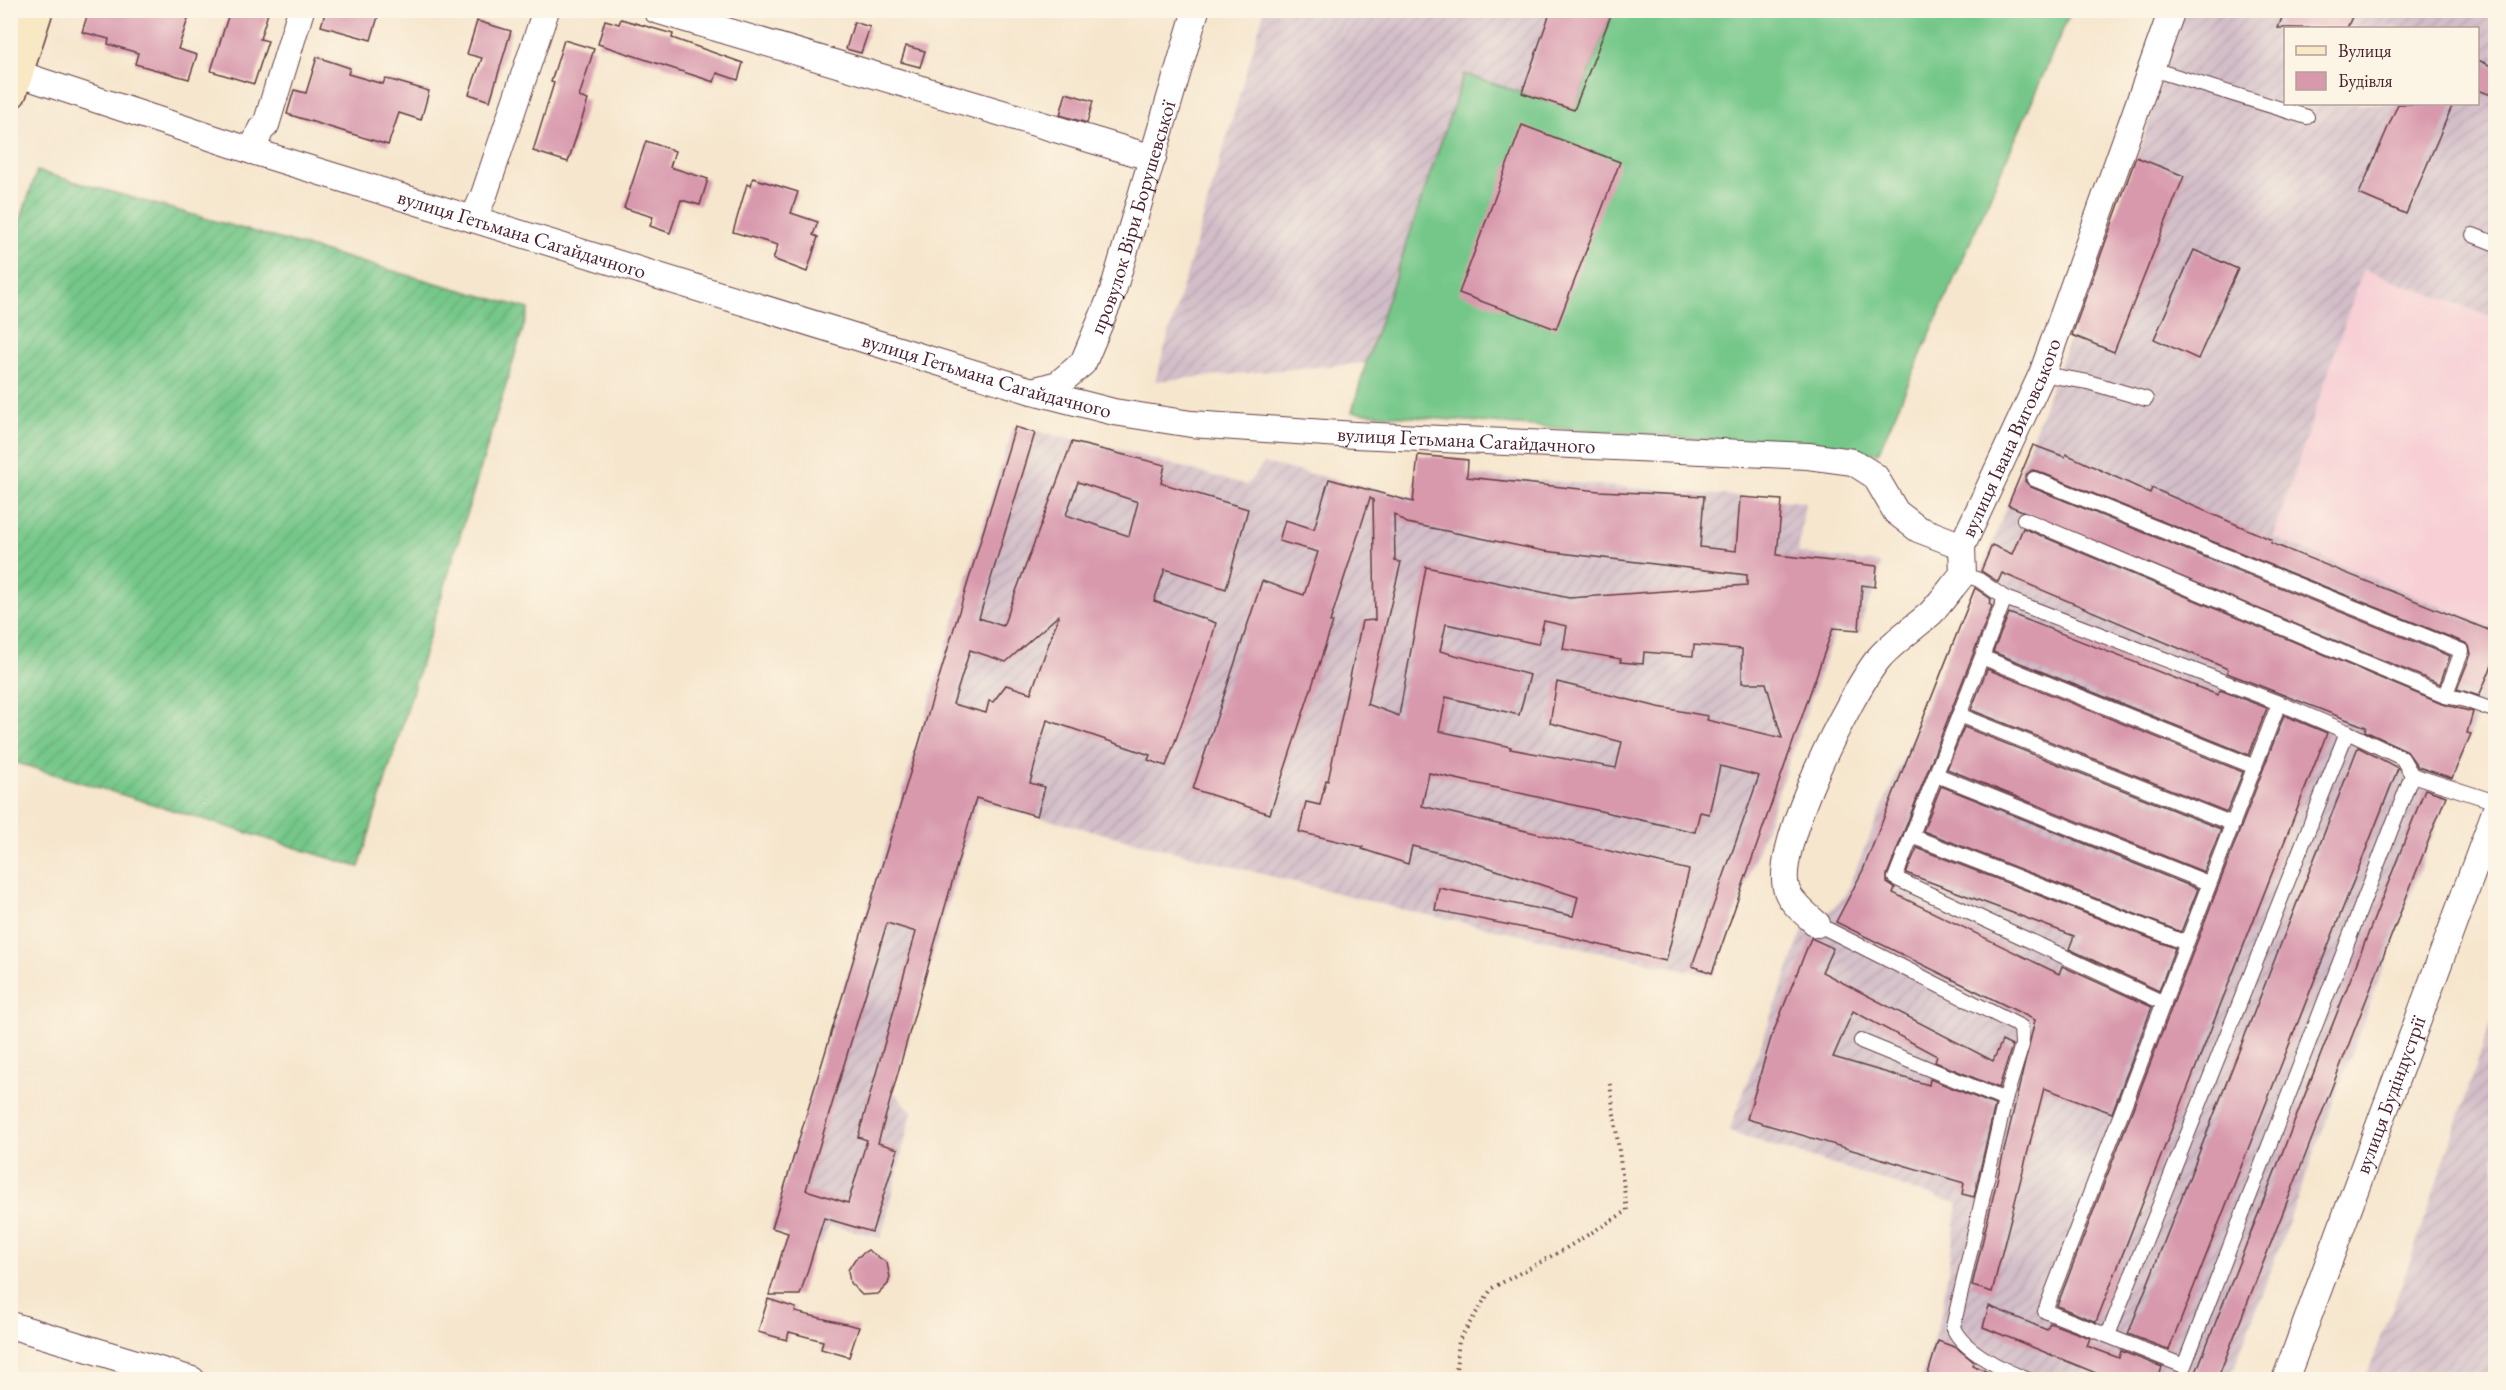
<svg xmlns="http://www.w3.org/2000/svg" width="2506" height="1390" font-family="'EB Garamond',serif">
	<defs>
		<pattern id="industrial-furrows" width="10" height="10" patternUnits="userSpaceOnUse" patternTransform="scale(1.5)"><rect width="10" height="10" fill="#d2bdc8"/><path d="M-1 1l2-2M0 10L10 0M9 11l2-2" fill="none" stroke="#b6a2ac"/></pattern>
		<pattern id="garden-furrows" width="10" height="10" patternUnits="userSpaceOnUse" patternTransform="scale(1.5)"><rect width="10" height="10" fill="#75c789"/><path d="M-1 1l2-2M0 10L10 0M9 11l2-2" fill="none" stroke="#67aa76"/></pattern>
	</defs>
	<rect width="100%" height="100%" fill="#fcf5e5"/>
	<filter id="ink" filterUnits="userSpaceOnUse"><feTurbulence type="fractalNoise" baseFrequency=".0167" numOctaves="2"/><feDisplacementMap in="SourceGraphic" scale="12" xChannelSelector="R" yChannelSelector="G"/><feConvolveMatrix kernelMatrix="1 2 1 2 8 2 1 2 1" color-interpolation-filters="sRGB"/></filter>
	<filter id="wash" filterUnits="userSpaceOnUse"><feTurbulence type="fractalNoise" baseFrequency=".008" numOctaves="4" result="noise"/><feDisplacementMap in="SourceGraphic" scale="24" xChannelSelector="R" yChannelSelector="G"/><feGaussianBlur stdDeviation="1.35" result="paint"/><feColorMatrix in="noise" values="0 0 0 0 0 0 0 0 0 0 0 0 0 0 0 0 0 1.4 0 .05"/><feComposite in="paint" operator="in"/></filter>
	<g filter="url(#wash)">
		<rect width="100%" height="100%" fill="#f6e6ce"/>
		<polygon fill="#f7cfd5" points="2363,269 2495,318 2495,629 2273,537"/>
		<g fill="url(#industrial-furrows)" fill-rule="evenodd">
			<polygon points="1264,11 1613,11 1574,110 1464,74 1365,363 1155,381"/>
			<path d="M 2183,11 L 2495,11 L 2495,318 L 2363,269 L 2273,537 L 2495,629 L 2495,668 L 2230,1379 L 1921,1379 L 1942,1311 L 1958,1204 L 1729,1132 L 1804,927 L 1817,924 L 1844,897 L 1979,580 L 2143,141 ZM 2286,28 L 2478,28 L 2478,104 L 2286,104 Z"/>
			<polygon points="1013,426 1113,448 1247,485 1264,463 1453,507 1461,474 1805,502 1798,553 1880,563 1878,586 1865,609 1860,633 1835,631 1714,976 1404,910 978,802 893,1091 912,1112 881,1238 829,1225 821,1246 770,1230"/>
			<polygon points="2495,1010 2495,1379 2365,1379 2402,1284"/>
		</g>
		<polygon fill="url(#garden-furrows)" stroke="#60735a" stroke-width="1.5" points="37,171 529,309 359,867 11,761 10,251"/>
		<polygon fill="#75c789" stroke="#60735a" stroke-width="1.5" points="1613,11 2071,11 1878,453 1352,412 1366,363 1464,74 1574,110"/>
		<g id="blocks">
			<g fill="#d899ad" fill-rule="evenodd">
				<polygon points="89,10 191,10 178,49 197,55 189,79 135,64 138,53 108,44 109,39 82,32"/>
				<polygon points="230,10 269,10 260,39 268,41 254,84 211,71"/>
				<polygon points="326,10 380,10 371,40 321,26"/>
				<polygon points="1551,10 1613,10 1574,110 1522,93"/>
				<polygon points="2285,10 2355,10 2347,28 2278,28"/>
				<polygon points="621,19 673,34 672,38 743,63 738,80 717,73 714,82 598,44 605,20 619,24"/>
				<polygon points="477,21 511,31 490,101 469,94 482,58 467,54"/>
				<polygon points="854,22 870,27 861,53 846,49"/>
				<polygon points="564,40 594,49 579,97 588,100 568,162 533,151 554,83 551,82"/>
				<polygon points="906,46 925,51 920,67 901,62"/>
				<polygon points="317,57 350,68 348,74 383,84 385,79 391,80 429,91 421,120 399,113 388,145 287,114 294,90 306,93"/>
				<polygon points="2478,60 2496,68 2496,97 2478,90"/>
				<polygon points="1066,93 1093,101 1087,123 1060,115"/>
				<polygon points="2398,104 2453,104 2406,214 2359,194"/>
				<polygon points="1522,125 1620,162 1556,329 1459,293"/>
				<polygon points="646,141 675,151 670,167 708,179 700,205 681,200 670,233 650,226 653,217 624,208"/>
				<polygon points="2136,157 2184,176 2114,352 2072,335"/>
				<polygon points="753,178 798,192 791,213 818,222 813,235 818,237 807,272 773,259 778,245 733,232 747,184 751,186"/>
				<polygon points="2194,250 2238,269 2198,359 2154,339"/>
				<path d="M 1015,427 L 1035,433 L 979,618 L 1003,626 L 1072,442 L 1165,465 L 1161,483 L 1248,509 L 1226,589 L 1165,569 L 1154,601 L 1216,623 L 1208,652 L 1166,766 L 1148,760 L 1150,755 L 1047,720 L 1030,783 L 1045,787 L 1037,816 L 976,798 L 878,1143 L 898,1149 L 872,1232 L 824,1218 L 800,1295 L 769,1295 L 788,1233 L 772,1228 ZM 1078,482 L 1138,502 L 1129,536 L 1066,515 ZM 1059,615 L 1031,693 L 1006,685 L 993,702 L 989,701 L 986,713 L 953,704 L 970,650 L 1006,662 ZM 887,923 L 916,932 L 858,1137 L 867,1140 L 848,1203 L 806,1190 Z"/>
				<polygon points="2033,445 2065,457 2066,454 2150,493 2152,488 2272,540 2271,543 2496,633 2496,656 2479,696 2457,689 2471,654 2469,646 2465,643 2037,471 2032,470 2026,475 2025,481 2031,487 2450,656 2440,684 2008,505"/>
				<path d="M 1418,455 L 1468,460 L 1467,477 L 1599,491 L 1704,496 L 1700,547 L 1736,551 L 1740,497 L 1782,500 L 1777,555 L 1877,566 L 1875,587 L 1862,585 L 1859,630 L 1833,628 L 1712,973 L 1692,966 L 1759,776 L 1720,766 L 1709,814 L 1700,812 L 1695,832 L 1429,773 L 1422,806 L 1689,870 L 1666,961 L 1559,935 L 1435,910 L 1439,888 L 1573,916 L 1578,897 L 1466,860 L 1412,846 L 1408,864 L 1362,849 L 1363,847 L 1299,832 L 1306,802 L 1320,805 L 1326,780 L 1328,781 L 1362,621 L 1375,620 L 1373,500 L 1370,498 L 1330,622 L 1333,622 L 1270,814 L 1193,789 L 1262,581 L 1304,595 L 1318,552 L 1279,541 L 1285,520 L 1314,529 L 1329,479 L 1413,502 ZM 1394,514 L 1407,523 L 1544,551 L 1747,575 L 1747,585 L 1569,598 L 1426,567 L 1399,716 L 1367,704 L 1401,562 L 1395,561 ZM 1544,621 L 1567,626 L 1563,649 L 1621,659 L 1620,662 L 1643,664 L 1644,652 L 1693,656 L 1694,645 L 1742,649 L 1742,683 L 1766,683 L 1782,738 L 1707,720 L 1708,716 L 1658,707 L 1557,682 L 1550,723 L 1622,742 L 1616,768 L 1510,749 L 1511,747 L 1439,731 L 1446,697 L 1519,715 L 1530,675 L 1440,651 L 1446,624 L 1538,644 Z"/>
				<polygon points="2023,528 2442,704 2473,712 2467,733 2471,734 2452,778 2418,767 2406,750 2365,731 2366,727 2227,673 2228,669 2002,573 1998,582 1981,571 1992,545 2012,554"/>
				<polygon points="1975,588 1991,599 1989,604 1992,606 1887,875 1887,883 1895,888 1893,893 2059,974 2062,966 2152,1007 2112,1113 2044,1088 1992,1292 1972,1286 2035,1020 1836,922 1863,870"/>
				<polygon points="2009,613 2218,695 2220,690 2267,708 2249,755 1993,652"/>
				<polygon points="1987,669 2243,772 2227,812 1971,710"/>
				<polygon points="2284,715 2327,733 2096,1322 2057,1306"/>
				<polygon points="1964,727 2221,829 2204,872 1947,769"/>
				<polygon points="2358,747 2398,768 2169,1350 2128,1334"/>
				<polygon points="1941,786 2198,889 2181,932 1923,831"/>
				<polygon points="2425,789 2446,796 2269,1248 2217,1380 2193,1380"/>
				<polygon points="1917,848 2175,948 2159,991 2069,949 2074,936 1906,873"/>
				<polygon points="1811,938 1833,948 1822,972 1993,1061 2002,1041 2012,1046 1999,1088 1935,1062 1937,1056 1853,1011 1833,1057 1929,1085 1930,1079 1995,1105 1974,1197 1962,1194 1964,1183 1747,1119 1771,1038"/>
				<polygon points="868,1250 887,1263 890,1277 888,1284 878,1294 862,1295 850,1283 848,1270 855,1259"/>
				<polygon points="768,1299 796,1308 795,1312 859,1327 849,1357 821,1349 823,1341 789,1332 787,1340 758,1332"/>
				<polygon points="1989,1306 2047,1330 2050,1323 2090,1338 2087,1346 2119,1358 2121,1351 2162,1367 2158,1380 2113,1380 1983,1327"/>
				<polygon points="1938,1341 1957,1348 1974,1362 1972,1365 2005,1380 1926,1380"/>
			</g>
		</g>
	</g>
	<g filter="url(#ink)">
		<use href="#blocks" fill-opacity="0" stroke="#643d43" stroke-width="1.5"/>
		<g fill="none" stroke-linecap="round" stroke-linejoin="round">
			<defs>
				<g id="lane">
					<polyline points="2152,69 2307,117"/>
					<polyline points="2473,235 2496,244"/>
					<polyline points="2042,374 2088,382 2146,399"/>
					<polyline points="2034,479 2462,651 2445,696"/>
					<polyline points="2024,519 2445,696 2462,699 2496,711"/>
					<polyline points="1963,574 1979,580 2005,598 2279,703 2347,732 2402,758 2412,775 2184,1366 2045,1311 2279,703"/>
					<polyline points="2005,598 1895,878 2164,1003"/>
					<polyline points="1984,658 2255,767"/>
					<polyline points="1959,715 2233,824"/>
					<polyline points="1937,775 2208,883"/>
					<polyline points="2412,775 2496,802"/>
					<polyline points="1911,836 2186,943"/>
					<polyline points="1817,924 2021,1027 2022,1045 2005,1100 1861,1041"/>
					<path d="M 2005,1100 L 1953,1327 C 1962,1351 2007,1372 2029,1380"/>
					<polyline points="2108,1335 2347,732"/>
				</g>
				<g id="street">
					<polyline points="656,10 1153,158"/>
					<path id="s1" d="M 16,73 L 252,151 L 1032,391 L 1114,412 L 1191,424 L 1355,435 L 1808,456 L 1853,462 L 1875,476 L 1896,512 L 1918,529 L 1962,546"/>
					<polyline points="252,151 261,129 266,125 301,10"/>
					<polyline points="473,219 484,195 546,10"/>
					<path id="s2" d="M 1032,391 L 1058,384 L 1083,363 L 1112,294 L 1196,10"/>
					<path id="s3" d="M 1817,924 C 1807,915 1792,904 1787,891 C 1771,849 1851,692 1879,658 C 1894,641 1914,628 1931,613 C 1942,601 1952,587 1963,574 L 1962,546 L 2042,374 L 2172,10"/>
					<polyline points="10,1325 192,1380"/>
					<path id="s4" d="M 2285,1380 L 2496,809"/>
				</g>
				<polyline id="secondary" points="10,92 36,10"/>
			</defs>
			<use href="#lane" stroke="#643d43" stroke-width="16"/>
			<use href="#street" stroke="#643d43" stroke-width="28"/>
			<use href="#secondary" stroke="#643d43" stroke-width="36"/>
			<polyline stroke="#643d43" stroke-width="4" stroke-dasharray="1.5 4.5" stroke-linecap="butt" points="1455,1380 1459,1340 1492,1288 1563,1250 1627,1211 1610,1084"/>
			<use href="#lane" stroke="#fff" stroke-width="14"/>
			<use href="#street" stroke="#fff" stroke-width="26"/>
			<use href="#secondary" stroke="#f8e8c3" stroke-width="33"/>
		</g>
	</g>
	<g text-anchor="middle" stroke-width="4.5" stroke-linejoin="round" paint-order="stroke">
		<g font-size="21" fill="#4a1f2b" stroke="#fcf5e5">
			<text dy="7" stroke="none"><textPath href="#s2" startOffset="214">провулок Віри Борушевської</textPath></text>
			<text dy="7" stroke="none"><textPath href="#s1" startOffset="531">вулиця Гетьмана Сагайдачного</textPath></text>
			<text dy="7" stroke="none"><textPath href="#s1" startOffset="1017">вулиця Гетьмана Сагайдачного</textPath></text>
			<text dy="7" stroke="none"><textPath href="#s3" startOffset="566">вулиця Івана Виговського</textPath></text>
			<text dy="7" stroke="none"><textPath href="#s1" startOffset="1503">вулиця Гетьмана Сагайдачного</textPath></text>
			<text dy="7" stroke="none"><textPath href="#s4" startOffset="304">вулиця Будіндустрії</textPath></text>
		</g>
	</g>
	<rect width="2506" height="1390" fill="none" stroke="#fcf5e5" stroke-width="36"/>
	<rect x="2284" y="27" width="195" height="78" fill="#fcf5e5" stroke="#b59f9b" stroke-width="1.5"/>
	<rect x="2296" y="46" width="30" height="9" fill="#f8e8c3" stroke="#b59f9b" stroke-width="1.5"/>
	<text x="2338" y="57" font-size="18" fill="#4a1f2b">Вулиця</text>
	<rect x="2296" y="72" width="30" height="18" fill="#d899ad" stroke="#b59f9b" stroke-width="1.5"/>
	<text x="2338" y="87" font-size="18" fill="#4a1f2b">Будівля</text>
</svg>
